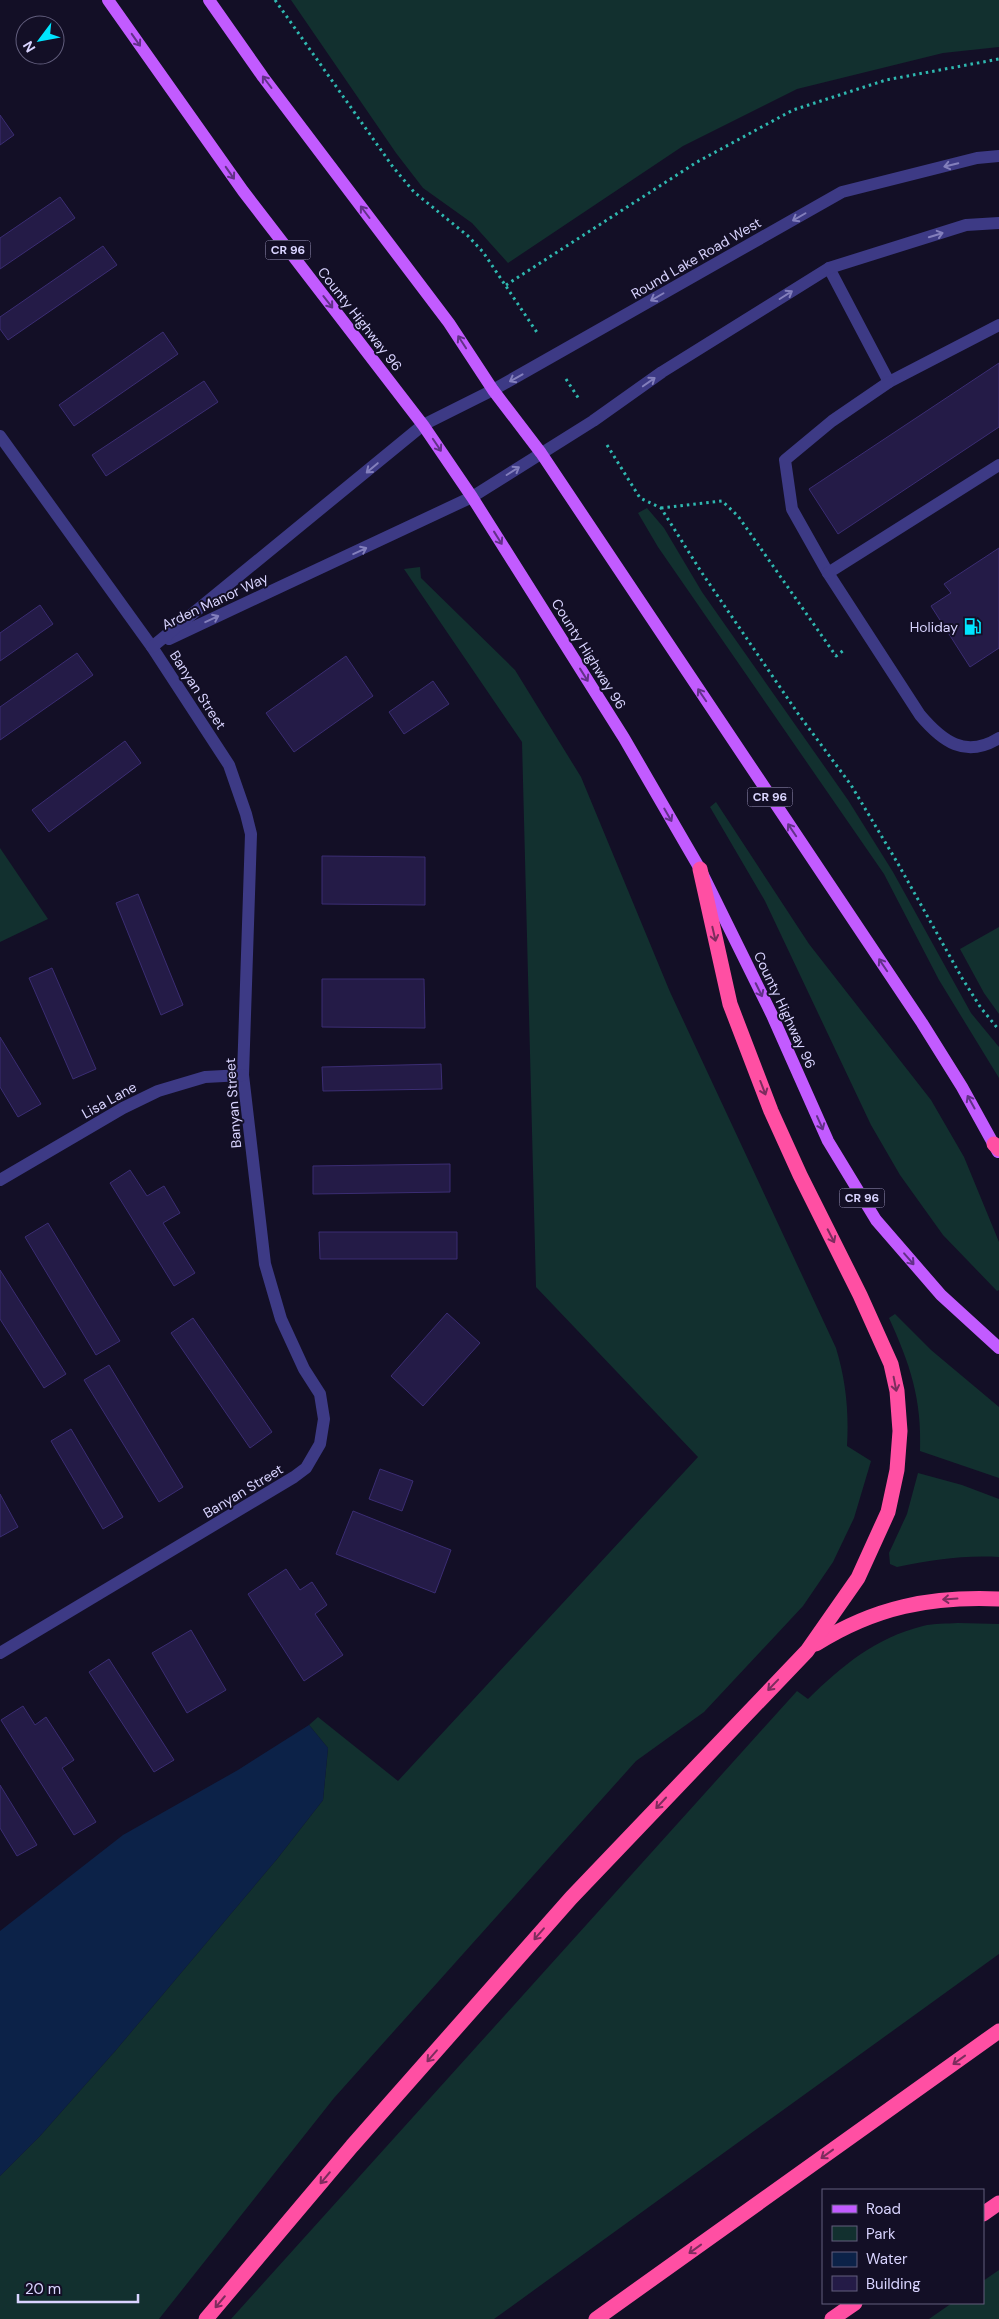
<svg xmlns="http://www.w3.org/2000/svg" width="999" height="2319" font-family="'DM Sans',sans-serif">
	<rect width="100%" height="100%" fill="#130f26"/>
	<g fill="#12302f">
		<polygon points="291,0 999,0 999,47 943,53 797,89 683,146 508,263 472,223 423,188 396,153"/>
		<polygon points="647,508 664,528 702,592 848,800 893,872 971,1013 999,1047 999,1078 939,980 884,874 658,547 638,513"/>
		<path d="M 420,567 L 421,578 L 515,670 L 581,777 L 670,992 L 836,1348 C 846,1381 849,1412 847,1446 L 871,1461 L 854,1518 L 833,1562 L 803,1606 L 704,1712 L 636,1761 L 334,2098 L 159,2319 L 0,2319 L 0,2176 L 40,2136 L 116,2050 L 277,1859 L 323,1800 L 328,1748 L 309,1725 L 318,1717 L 398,1781 L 698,1457 L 536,1287 L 522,742 L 404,569 Z"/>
		<polygon points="716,802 809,944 931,1100 964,1157 999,1242 999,1290 997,1291 943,1235 900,1175 871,1125 765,901 710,807"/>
		<polygon points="0,848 48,919 0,942"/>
		<polygon points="999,927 999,1014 984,993 960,949"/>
		<path d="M 895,1314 L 931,1350 L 999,1407 L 999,1478 L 920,1451 C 922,1399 910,1364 889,1318 Z"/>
		<path d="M 918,1473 L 962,1485 L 999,1499 L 999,1557 C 963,1555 932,1560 897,1567 L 890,1564 L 889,1553 L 907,1514 Z"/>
		<path d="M 958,1623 L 999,1624 L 999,1954 L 494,2319 L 231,2319 L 797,1691 L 808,1699 C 843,1665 875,1638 923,1626 C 934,1623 947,1624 958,1623 Z"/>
		<polygon points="999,2270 999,2319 929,2319 952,2303 983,2303 983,2281"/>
	</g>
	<polygon fill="#0c2248" points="309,1725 328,1748 323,1800 277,1859 116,2050 40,2136 0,2176 0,1931 123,1835 238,1770"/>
	<g fill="#241b47" stroke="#3b2d73">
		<polygon points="0,115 14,135 0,145"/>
		<polygon points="60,197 75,218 0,269 0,238"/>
		<polygon points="103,246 117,265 8,340 0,329 0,317"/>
		<polygon points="163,332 178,354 74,426 59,405"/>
		<polygon points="999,363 999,427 838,534 809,489"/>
		<polygon points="204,381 218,402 106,476 92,455"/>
		<polygon points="999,548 999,648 970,667 931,606 951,593 944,584"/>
		<polygon points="40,605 53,624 0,661 0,633"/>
		<polygon points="77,653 93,675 0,740 0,707"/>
		<polygon points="346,656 373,696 294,752 266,713"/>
		<polygon points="433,681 449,704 404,734 389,712"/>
		<polygon points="125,741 141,763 49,832 32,810"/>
		<polygon points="322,856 425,857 425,905 322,904"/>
		<polygon points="138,894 183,1005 161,1015 116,903"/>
		<polygon points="52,968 96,1069 73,1079 29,978"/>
		<polygon points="322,979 424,979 425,1028 322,1027"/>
		<polygon points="0,1037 41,1104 18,1117 0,1087"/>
		<polygon points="441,1064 442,1089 323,1091 322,1067"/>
		<polygon points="450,1164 450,1192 313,1194 313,1166"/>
		<polygon points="130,1170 147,1196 164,1186 180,1213 163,1223 195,1273 174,1286 110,1183"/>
		<polygon points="48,1223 120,1341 96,1355 25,1237"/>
		<polygon points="319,1232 457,1232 457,1259 320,1259"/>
		<polygon points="0,1270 66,1374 44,1388 0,1319"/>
		<polygon points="447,1313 480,1343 423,1406 391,1376"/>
		<polygon points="193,1318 272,1432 250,1448 171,1333"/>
		<polygon points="109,1365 183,1487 159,1502 84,1380"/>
		<polygon points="71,1429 123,1517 103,1529 51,1441"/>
		<polygon points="380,1469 413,1481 402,1511 369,1499"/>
		<polygon points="0,1494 18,1527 0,1537"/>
		<polygon points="353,1511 451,1550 435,1593 336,1554"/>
		<polygon points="286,1569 300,1590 312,1582 327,1605 315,1614 343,1655 304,1681 248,1594"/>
		<polygon points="191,1630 226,1690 187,1713 152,1653"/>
		<polygon points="109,1659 174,1760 154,1772 89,1672"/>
		<polygon points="23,1706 35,1725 46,1717 74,1760 62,1768 96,1822 74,1835 1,1720"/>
		<polygon points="0,1785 37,1845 17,1856 0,1828"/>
	</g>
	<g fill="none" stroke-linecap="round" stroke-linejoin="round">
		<g stroke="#2fb8b0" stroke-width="3" stroke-dasharray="2.5 4" stroke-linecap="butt">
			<polyline points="275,0 393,167 414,192 468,236 483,252 538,334"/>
			<polyline points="506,285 697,162 793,110 886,80 999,59"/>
			<polyline points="566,379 579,399"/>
			<polyline points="607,445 640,498 661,508 702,573 799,715 851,785 897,862 962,978 981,1008 999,1030"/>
			<polyline points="661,508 722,501 738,516 836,656 844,650"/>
		</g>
		<g stroke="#3d3a85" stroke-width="12">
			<polyline points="829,268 889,382 999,325"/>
			<path d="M 889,382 L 832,421 L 785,460 L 792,509 L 828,573 L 920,715 C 942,741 965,759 999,738"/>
			<polyline points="828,573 999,465"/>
		</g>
		<g stroke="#3d3a85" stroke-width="12">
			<polyline points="0,436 152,647 229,765 246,814 251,834 243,1075 265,1264 281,1319 304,1369 320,1394 324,1419 320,1444 306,1468 294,1477 0,1653"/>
			<polyline points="169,639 472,497 593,421 662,372 829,268 966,225 999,223"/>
			<polyline points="152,647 423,425 493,390 842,192 977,158 999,156"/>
			<polyline points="0,1180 123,1108 158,1091 205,1077 243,1075"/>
		</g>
		<g stroke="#c25bff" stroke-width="12">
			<polyline points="108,0 243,191 423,425 472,497 624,738 700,869 772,1015 828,1141 876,1220 941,1295 999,1348"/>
			<polyline points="209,0 263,77 449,323 493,390 541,453 922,1023 962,1087 998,1152"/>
		</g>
		<g stroke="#ff4fa3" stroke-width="15">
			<polyline points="994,1144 999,1149"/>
			<path d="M 816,1644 C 875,1607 931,1596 999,1599"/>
			<polyline points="983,2214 999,2203"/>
			<polyline points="206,2319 352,2146 571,1898 807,1651 858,1578 888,1512 897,1470 900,1431 897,1391 891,1364 860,1295 800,1175 771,1111 730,1004 700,869"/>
			<polyline points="596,2319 999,2031"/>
			<polyline points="832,2319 855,2303"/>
		</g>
	</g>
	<defs><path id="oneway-shaft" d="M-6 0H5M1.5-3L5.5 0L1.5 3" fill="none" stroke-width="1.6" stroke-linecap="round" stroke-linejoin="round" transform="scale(1.25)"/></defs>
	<g stroke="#623188">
		<use href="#oneway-shaft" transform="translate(136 40) rotate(55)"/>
		<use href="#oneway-shaft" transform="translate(267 82) rotate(-127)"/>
		<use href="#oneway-shaft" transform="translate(230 173) rotate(55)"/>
		<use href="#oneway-shaft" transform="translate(365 212) rotate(-127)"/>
		<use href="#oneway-shaft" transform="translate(328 302) rotate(52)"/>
		<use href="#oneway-shaft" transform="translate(462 342) rotate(-123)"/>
		<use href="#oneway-shaft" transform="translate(437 445) rotate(56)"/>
		<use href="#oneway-shaft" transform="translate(498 538) rotate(58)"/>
		<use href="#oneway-shaft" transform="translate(584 675) rotate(58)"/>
		<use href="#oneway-shaft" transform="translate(702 695) rotate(-124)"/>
		<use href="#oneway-shaft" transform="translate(668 815) rotate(60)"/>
		<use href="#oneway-shaft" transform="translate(792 830) rotate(-124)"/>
		<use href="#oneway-shaft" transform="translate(883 965) rotate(-124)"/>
		<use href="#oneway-shaft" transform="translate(759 990) rotate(64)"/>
		<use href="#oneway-shaft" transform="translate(971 1102) rotate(-119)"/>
		<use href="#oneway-shaft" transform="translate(820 1123) rotate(66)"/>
		<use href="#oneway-shaft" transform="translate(909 1259) rotate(49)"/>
	</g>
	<g stroke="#837fbc">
		<use href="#oneway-shaft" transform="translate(951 165) rotate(166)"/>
		<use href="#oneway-shaft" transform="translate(799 217) rotate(150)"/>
		<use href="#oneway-shaft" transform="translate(936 235) rotate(-17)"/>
		<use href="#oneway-shaft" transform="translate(786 295) rotate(-32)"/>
		<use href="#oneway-shaft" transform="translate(657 297) rotate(150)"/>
		<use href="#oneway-shaft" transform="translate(516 378) rotate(151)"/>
		<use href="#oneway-shaft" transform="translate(649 382) rotate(-35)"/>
		<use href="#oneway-shaft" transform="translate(372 468) rotate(140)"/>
		<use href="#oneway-shaft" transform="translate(513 471) rotate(-32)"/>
		<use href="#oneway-shaft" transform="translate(360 551) rotate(-25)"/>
		<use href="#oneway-shaft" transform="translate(212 619) rotate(-25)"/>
	</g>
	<g stroke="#7d2c5e">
		<use href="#oneway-shaft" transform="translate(714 934) rotate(77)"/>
		<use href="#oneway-shaft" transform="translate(763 1088) rotate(69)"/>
		<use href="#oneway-shaft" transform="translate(831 1236) rotate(63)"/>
		<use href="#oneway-shaft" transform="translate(895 1384) rotate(79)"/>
		<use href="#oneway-shaft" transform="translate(950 1599) rotate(176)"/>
		<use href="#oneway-shaft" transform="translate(773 1685) rotate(134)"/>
		<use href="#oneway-shaft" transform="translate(661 1803) rotate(133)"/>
		<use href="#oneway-shaft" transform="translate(539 1934) rotate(131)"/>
		<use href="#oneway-shaft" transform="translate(432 2056) rotate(131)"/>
		<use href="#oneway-shaft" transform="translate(959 2060) rotate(144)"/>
		<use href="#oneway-shaft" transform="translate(827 2154) rotate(144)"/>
		<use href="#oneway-shaft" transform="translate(325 2178) rotate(130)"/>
		<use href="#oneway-shaft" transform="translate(695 2249) rotate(144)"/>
		<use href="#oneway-shaft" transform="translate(220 2302) rotate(130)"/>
	</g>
	<defs>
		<symbol id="fuel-bare" viewBox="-9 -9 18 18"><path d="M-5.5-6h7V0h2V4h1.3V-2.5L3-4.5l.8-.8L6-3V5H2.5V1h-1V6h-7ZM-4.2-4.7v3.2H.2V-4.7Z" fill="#00e5ff" stroke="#130f26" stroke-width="2.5" paint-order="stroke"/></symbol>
	</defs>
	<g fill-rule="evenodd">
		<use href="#fuel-bare" x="960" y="614" width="25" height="25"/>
	</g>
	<g text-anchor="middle" stroke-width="4" stroke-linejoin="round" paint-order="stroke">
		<g fill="#130f26" stroke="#9e99be" stroke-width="1">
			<rect x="265.5" y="240.5" width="45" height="19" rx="4"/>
			<rect x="747.5" y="787.5" width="45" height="19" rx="4"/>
			<rect x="839.5" y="1188.5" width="45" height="19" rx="4"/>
		</g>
		<g font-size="12" font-weight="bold" fill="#d9d4ff">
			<text x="288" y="254">CR 96</text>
			<text x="770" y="801">CR 96</text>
			<text x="862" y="1202">CR 96</text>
		</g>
		<g font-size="14" fill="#d9d4ff" stroke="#130f26">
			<text transform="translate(696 258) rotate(-30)" y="5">Round Lake Road West</text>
			<text transform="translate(360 319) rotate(52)" y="5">County Highway 96</text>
			<text transform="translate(215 601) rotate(-25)" y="5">Arden Manor Way</text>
			<text transform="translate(589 654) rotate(58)" y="5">County Highway 96</text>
			<text transform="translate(198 690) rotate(57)" y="5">Banyan Street</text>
			<text transform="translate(785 1010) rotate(65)" y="5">County Highway 96</text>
			<text transform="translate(109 1100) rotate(-29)" y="5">Lisa Lane</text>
			<text transform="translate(233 1103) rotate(-94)" y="5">Banyan Street</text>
			<text transform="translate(243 1491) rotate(-31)" y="5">Banyan Street</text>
		</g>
		<g font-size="14" fill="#d9d4ff" stroke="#130f26" text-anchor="end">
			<text x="958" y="632">Holiday</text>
		</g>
	</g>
	<rect x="822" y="2189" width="162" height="115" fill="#130f26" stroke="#625e7d"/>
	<rect x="832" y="2205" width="25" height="8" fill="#c25bff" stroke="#625e7d"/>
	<text x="866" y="2214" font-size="15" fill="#d9d4ff">Road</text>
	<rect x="832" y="2226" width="25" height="15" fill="#12302f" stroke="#625e7d"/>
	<text x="866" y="2239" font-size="15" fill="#d9d4ff">Park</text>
	<rect x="832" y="2252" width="25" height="15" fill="#0c2248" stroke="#625e7d"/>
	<text x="866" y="2264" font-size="15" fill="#d9d4ff">Water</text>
	<rect x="832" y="2276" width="25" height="15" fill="#241b47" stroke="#625e7d"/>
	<text x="866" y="2289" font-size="15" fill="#d9d4ff">Building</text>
	<g transform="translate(40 40) rotate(238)"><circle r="24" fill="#130f26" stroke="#625e7d"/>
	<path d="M0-4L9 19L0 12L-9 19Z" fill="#00e5ff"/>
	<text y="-8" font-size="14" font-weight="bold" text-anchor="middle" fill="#d9d4ff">N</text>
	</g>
	<path d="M18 2294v8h120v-8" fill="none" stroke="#d9d4ff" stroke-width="2.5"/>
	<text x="25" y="2294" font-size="15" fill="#d9d4ff" stroke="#130f26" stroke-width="4" paint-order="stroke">20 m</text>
</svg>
